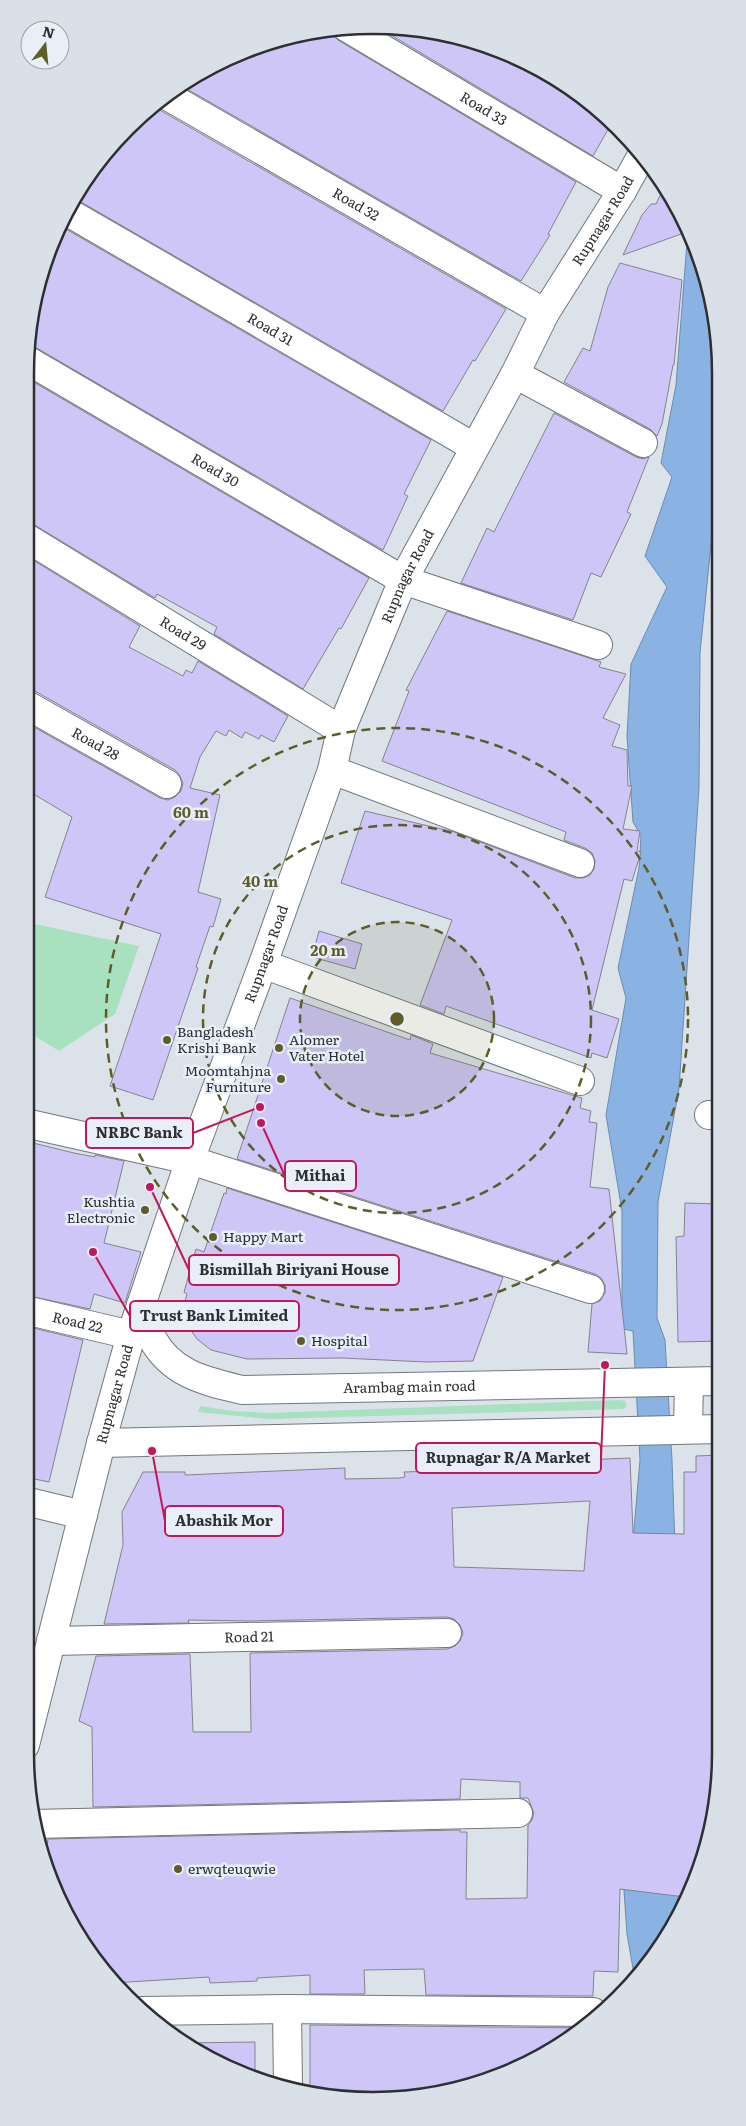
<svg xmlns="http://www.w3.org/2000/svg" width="746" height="2126" font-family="Literata,serif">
	<rect width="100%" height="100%" fill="#dce2ea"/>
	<g fill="#a7e1c0">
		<polygon points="25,922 139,946 115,1014 59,1051 25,1030"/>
		<polygon points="620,1400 625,1401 627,1406 624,1409 270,1419 198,1412 200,1406 233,1411 269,1413"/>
	</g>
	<polygon fill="#8ab2e3" stroke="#6e8bae" points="688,229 718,327 718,476 700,653 699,788 679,1089 658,1202 657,1318 665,1340 672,1460 687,1893 662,1947 635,1980 627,1934 621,1848 631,1563 640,1460 633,1331 623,1329 622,1318 622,1211 606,1115 626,998 618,968 639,868 641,836 633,822 627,736 631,664 667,587 645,556 672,477 661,463 676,385"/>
	<g fill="#cdc6f6" stroke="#84838c" fill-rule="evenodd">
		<polygon points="376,26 396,26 463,37 547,72 611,124 593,156"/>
		<polygon points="331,28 333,35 338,40 576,182 548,234 550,235 521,281 180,85 199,72 261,44"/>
		<polygon points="154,104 158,109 506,309 475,361 473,360 443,411 74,198 97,161 143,112"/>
		<polygon points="664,187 685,219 681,234 623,255 642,215 651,204 656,204"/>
		<polygon points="59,225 431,440 404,494 408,496 383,550 35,347 29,345 37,283"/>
		<polygon points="620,263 682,280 674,365 673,365 662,424 657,436 650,429 564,382 583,348 590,351 608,287"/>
		<polygon points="25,377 369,578 341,629 339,628 303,689 214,634 217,627 157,594 155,598 33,524 25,521"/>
		<polygon points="554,413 636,457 643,459 649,457 627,512 631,514 601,577 591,573 573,620 461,583 487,528 494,532"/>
		<polygon points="25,555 140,626 129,647 183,676 186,670 192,673 198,661 288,716 274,742 261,735 259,739 245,732 242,738 229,730 226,736 216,731 200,757 190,788 220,795 198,892 221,899 213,927 210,926 196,967 198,968 153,1100 110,1086 161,934 45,897 72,817 25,789 25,722 160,798 168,800 175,797 181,791 183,783 180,776 175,770 33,690 25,688"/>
		<polygon points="447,611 601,662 599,667 626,674 603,718 620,725 612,746 627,750 628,786 632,786 623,829 640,831 637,851 641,852 632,881 624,879 592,1010 619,1019 607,1058 592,1053 591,1058 446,1006 444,1014 420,1005 452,920 341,883 365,811 454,832 575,878 583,878 590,875 594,869 595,861 592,853 585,848 564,840 566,832 382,761 409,691 406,690"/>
		<polygon points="319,931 362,944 355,969 312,957"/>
		<polygon points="290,998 410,1040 411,1035 433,1044 430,1053 582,1098 580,1108 591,1111 589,1122 597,1123 590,1187 609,1189 627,1354 588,1352 592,1304 600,1301 605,1293 605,1285 601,1278 595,1274 237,1159"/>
		<polygon points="25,1141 74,1153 95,1157 95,1155 124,1161 104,1243 141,1252 125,1303 94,1294 90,1309 25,1295"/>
		<polygon points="227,1188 503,1277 473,1361 426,1362 342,1358 247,1359 211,1350 197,1339 188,1326 183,1309 187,1294 184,1292 196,1249 204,1252 224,1193 226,1194"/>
		<polygon points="685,1203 720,1204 720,1341 678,1342 676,1237 684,1236"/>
		<polygon points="25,1326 83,1340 49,1482 25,1477"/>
		<path d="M 720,1455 L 721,1753 L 709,1843 L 685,1897 L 620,1889 L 618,1972 L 594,1971 L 593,1996 L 426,1995 L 424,1969 L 364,1970 L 365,1994 L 310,1994 L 310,1975 L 257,1978 L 257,1981 L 210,1983 L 209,1977 L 112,1983 L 51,1886 L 44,1862 L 48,1839 L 460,1830 L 460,1832 L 467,1832 L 466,1899 L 527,1898 L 528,1825 L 532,1820 L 534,1813 L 528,1798 L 520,1798 L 520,1782 L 461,1779 L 460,1799 L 93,1807 L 92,1727 L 79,1721 L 96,1656 L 190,1654 L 193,1732 L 251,1732 L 250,1653 L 447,1649 L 455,1646 L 460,1641 L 463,1633 L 460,1625 L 454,1619 L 447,1617 L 249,1621 L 188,1620 L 189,1623 L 104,1624 L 123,1545 L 122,1512 L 143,1472 L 185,1472 L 185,1475 L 345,1468 L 345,1479 L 399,1478 L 405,1477 L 404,1472 L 492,1469 L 492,1464 L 630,1458 L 633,1533 L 684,1534 L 684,1472 L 696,1472 L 696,1456 ZM 590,1501 L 584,1571 L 454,1567 L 452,1508 Z"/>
		<polygon points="310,2025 584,2028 567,2042 463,2089 395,2100 366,2099 367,2092 316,2095 310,2093"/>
		<polygon points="255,2042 255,2076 219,2065 183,2043"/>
	</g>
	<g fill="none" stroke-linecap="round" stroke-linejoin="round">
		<defs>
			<g id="street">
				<path id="s1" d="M 346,27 L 622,191"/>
				<path id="s2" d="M 166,95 L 545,313"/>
				<path id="s3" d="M 66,211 L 474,447"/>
				<path id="s4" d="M 27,360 L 403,580 L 598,645"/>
				<polyline points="515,374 643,443"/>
				<path id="s5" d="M 25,537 L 341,730"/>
				<path id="s6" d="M 25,704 L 167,784"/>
				<polyline points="332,770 580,863"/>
				<polyline points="263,964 580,1081"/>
				<polyline points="709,1115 720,1115"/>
				<polyline points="25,1123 190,1160 590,1289"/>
				<path id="s7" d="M 25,1310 L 131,1335"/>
				<polyline points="25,1501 83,1515"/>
				<path id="s8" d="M 51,1641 L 447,1633"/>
				<polyline points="33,1824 518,1813"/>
				<polyline points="287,2009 288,2086"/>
				<polyline points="142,2011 287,2009 593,2012"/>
			</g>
			<g id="secondary">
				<path id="s9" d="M 141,1305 C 145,1315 147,1328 152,1338 C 171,1374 205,1381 242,1390 L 720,1381"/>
				<polyline points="688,1429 689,1382"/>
				<polyline points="101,1443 720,1429"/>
				<path id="s10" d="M 25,1745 L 101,1443 L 131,1335 L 190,1160 L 263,964 L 332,770 L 341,730 L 403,580 L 515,374 L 545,313 L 622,191 L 642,155"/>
			</g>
		</defs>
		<use href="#street" stroke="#72777f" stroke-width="30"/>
		<use href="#secondary" stroke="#72777f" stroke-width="30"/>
		<use href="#street" stroke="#fff" stroke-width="28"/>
		<use href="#secondary" stroke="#fff" stroke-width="28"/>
	</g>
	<circle cx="397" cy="1019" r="97" fill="#5e5d29" fill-opacity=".12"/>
	<g fill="none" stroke="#5e5d29" stroke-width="2.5" stroke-dasharray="9 6">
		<circle cx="397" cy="1019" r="97"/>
		<circle cx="397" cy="1019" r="194"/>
		<circle cx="397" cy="1019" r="291"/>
	</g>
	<g fill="#5e5d29" stroke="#e9eff8" stroke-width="2">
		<circle cx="167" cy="1040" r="5"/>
		<circle cx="279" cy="1048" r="5"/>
		<circle cx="281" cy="1079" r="5"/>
		<circle cx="145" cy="1210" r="5"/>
		<circle cx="213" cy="1237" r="5"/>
		<circle cx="301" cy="1341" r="5"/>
		<circle cx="178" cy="1869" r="5"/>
	</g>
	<g text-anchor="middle" stroke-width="5" stroke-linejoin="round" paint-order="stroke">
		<g font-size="14" fill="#2d2f33" stroke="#e9eff8">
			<text dy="5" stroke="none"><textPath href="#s1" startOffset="160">Road 33</textPath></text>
			<text dy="5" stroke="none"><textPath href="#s2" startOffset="219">Road 32</textPath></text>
			<text dy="5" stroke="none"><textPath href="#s10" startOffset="1638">Rupnagar Road</textPath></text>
			<text dy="5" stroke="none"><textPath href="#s3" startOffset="236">Road 31</textPath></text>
			<text dy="5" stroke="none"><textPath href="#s4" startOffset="218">Road 30</textPath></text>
			<text dy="5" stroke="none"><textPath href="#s10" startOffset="1232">Rupnagar Road</textPath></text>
			<text dy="5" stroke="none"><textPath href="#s5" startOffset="185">Road 29</textPath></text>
			<text dy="5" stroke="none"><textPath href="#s6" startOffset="81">Road 28</textPath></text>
			<text dy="5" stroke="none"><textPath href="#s10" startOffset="828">Rupnagar Road</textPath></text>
			<text dy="5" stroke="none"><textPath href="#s7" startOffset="54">Road 22</textPath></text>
			<text dy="5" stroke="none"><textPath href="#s9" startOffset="310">Arambag main road</textPath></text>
			<text dy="5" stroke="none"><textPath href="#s10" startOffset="362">Rupnagar Road</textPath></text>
			<text dy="5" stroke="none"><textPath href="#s8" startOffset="198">Road 21</textPath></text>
		</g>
		<g font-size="14" fill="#2d2f33" stroke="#e9eff8" text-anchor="start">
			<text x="177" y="1037">Bangladesh<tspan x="177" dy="16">Krishi Bank</tspan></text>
			<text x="289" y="1045">Alomer<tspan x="289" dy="16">Vater Hotel</tspan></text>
			<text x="271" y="1076" text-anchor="end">Moomtahjna<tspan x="271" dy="16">Furniture</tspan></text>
			<text x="135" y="1207" text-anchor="end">Kushtia<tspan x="135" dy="16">Electronic</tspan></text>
			<text x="223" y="1242">Happy Mart</text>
			<text x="311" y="1346">Hospital</text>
			<text x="188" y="1874">erwqteuqwie</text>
		</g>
	</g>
	<path d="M0 0H746V2126H0ZM373 34H373A339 339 0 0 1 712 373V1753A339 339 0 0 1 373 2092H373A339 339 0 0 1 34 1753V373A339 339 0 0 1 373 34Z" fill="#dae0e8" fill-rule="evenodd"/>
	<path fill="none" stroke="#2d2f33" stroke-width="2.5" d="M373 34H373A339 339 0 0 1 712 373V1753A339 339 0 0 1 373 2092H373A339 339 0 0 1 34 1753V373A339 339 0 0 1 373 34Z"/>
	<circle cx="397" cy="1019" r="8" fill="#5e5d29" stroke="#e9eff8" stroke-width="2.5"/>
	<g font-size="15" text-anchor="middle" font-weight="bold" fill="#5e5d29" stroke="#e9eff8" stroke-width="5" stroke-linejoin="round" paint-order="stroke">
		<text x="191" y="818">60 m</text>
		<text x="260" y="887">40 m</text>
		<text x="328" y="956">20 m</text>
	</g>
	<path fill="none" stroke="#c2185b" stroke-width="2" d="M260 1107L193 1133M261 1123L285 1176M150 1187L189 1270M93 1252L130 1316M605 1365L601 1458M152 1451L165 1521"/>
	<g fill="#c2185b" stroke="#e9eff8" stroke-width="2">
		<circle cx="260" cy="1107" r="5"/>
		<circle cx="261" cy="1123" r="5"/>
		<circle cx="150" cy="1187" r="5"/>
		<circle cx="93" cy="1252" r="5"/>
		<circle cx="605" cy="1365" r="5"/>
		<circle cx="152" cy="1451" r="5"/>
	</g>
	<g fill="#e9eff8" stroke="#c2185b" stroke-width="2">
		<rect x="86" y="1118" width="107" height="30" rx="5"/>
		<rect x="285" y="1161" width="71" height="30" rx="5"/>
		<rect x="189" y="1255" width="210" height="30" rx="5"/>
		<rect x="130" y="1301" width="169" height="30" rx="5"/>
		<rect x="416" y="1443" width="185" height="30" rx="5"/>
		<rect x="165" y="1506" width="118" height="30" rx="5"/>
	</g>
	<g font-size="15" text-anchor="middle" font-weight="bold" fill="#2d2f33">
		<text x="139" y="1138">NRBC Bank</text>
		<text x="320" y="1181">Mithai</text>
		<text x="294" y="1275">Bismillah Biriyani House</text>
		<text x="214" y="1321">Trust Bank Limited</text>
		<text x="508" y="1463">Rupnagar R/A Market</text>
		<text x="224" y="1526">Abashik Mor</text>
	</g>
	<g transform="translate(45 45) rotate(16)"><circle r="24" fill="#e9eff8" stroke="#9ea2a9"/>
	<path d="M0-4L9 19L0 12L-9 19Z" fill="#5e5d29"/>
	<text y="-8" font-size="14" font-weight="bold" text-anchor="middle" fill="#2d2f33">N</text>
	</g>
</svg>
